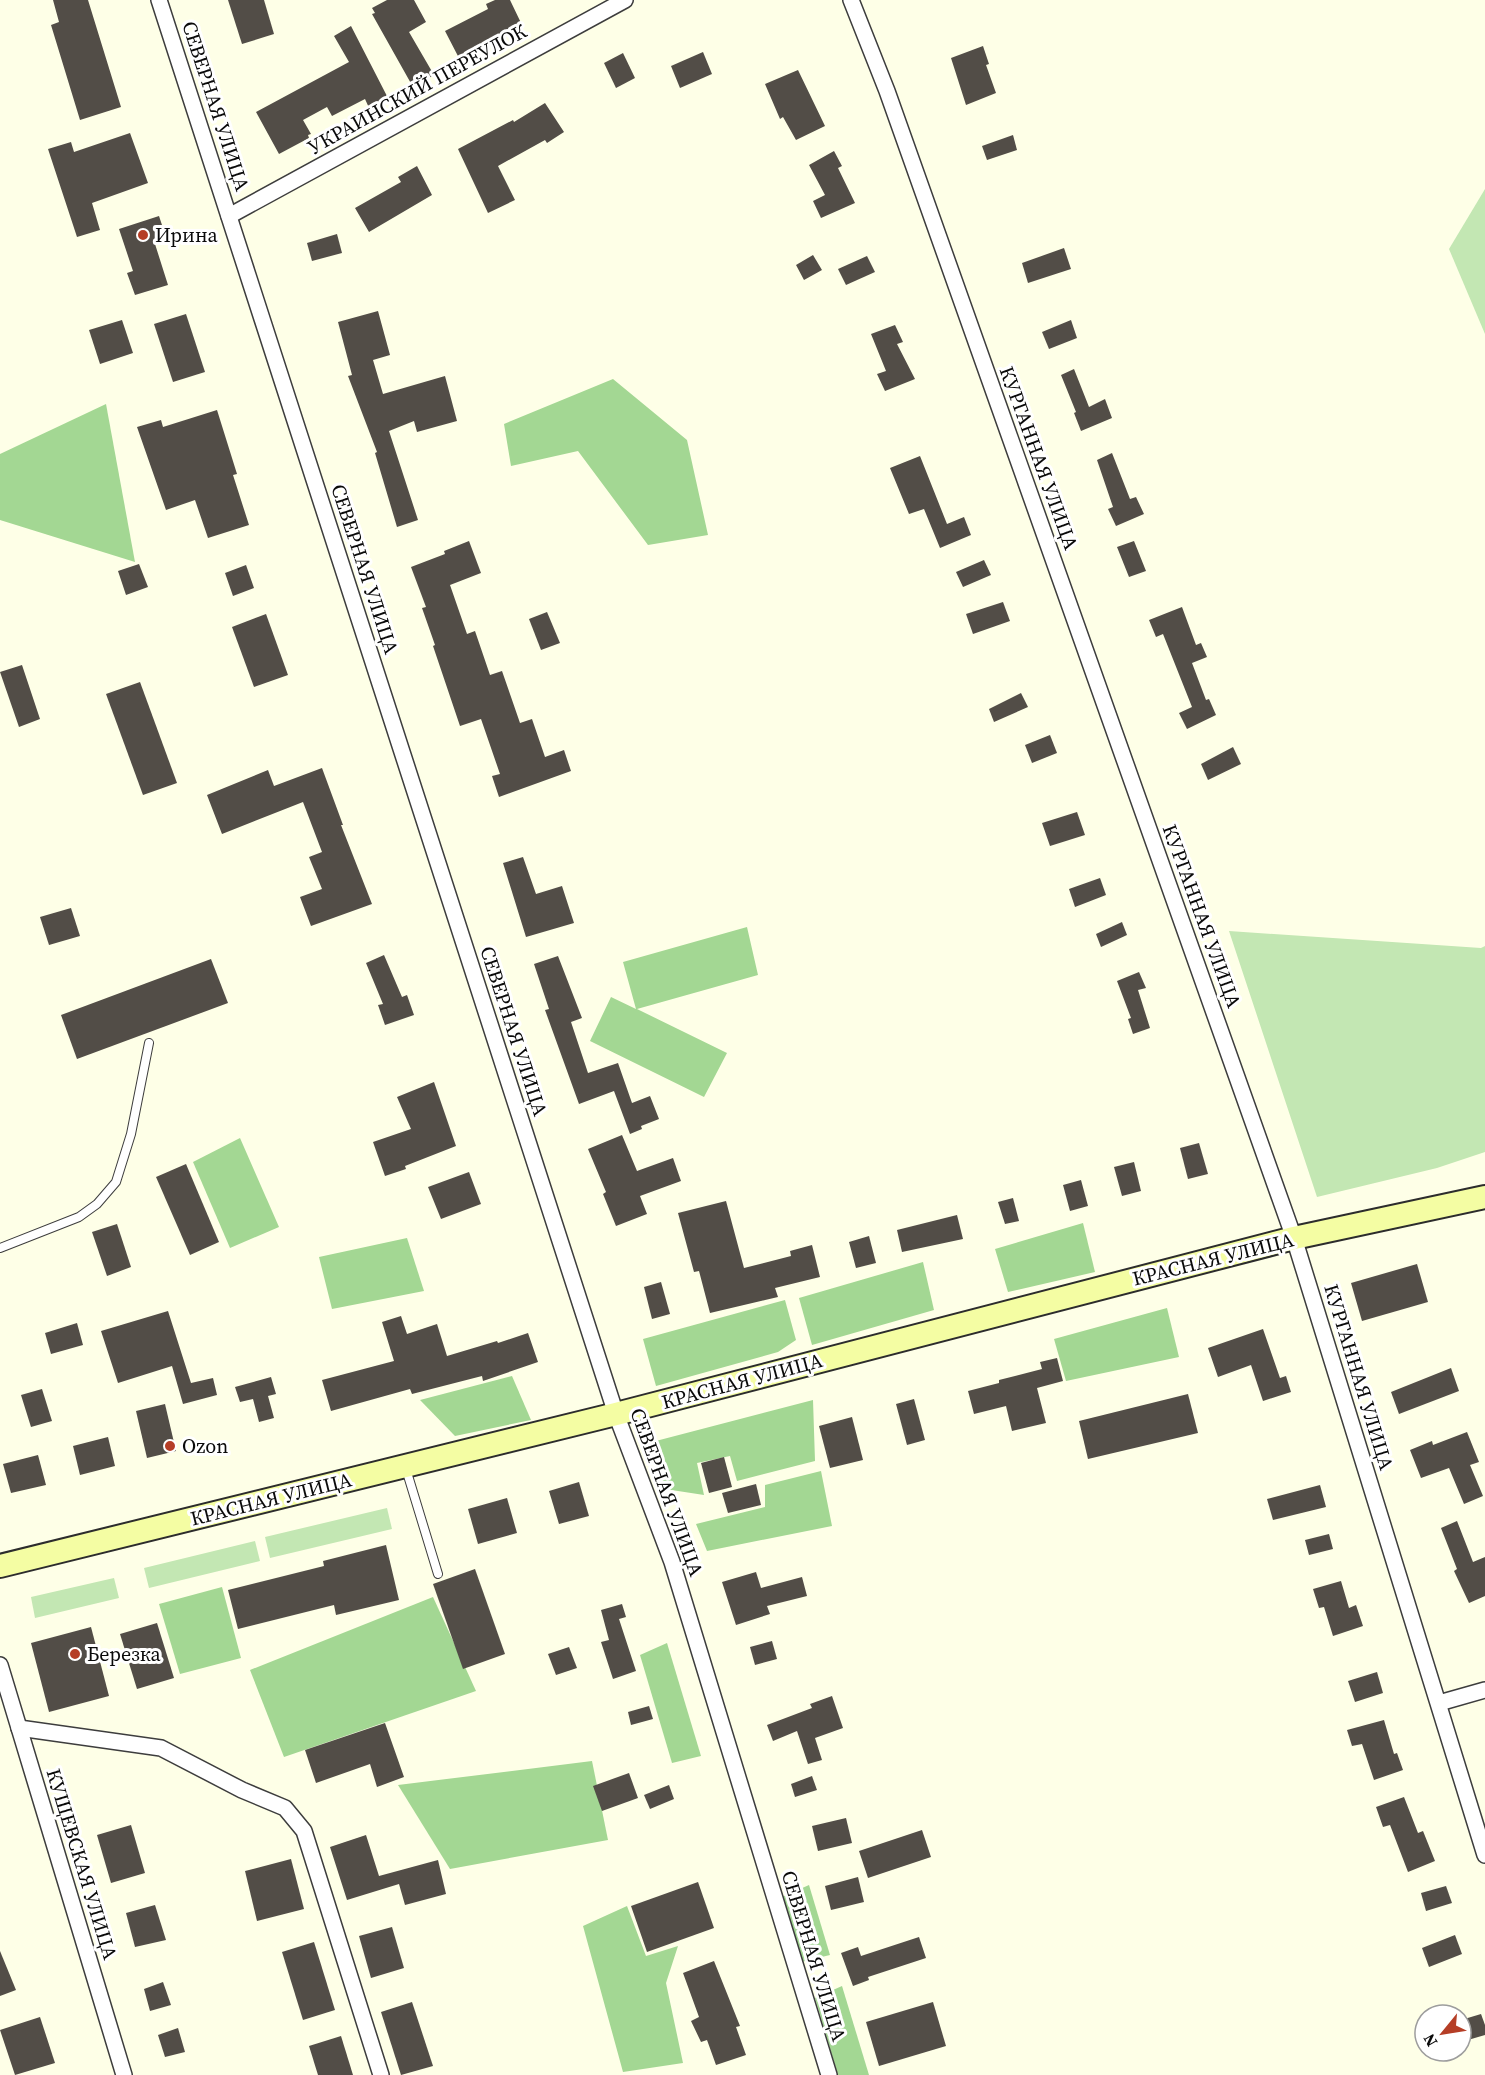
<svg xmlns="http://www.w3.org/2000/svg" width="1485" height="2075" font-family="'Source Serif 4',serif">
	<rect width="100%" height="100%" fill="#feffe7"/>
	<g fill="#c3e7b3">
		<polygon points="1485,189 1485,334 1449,249"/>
		<polygon points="1229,931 1481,948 1485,946 1485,1152 1437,1168 1317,1197"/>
		<polygon points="387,1508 392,1529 270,1558 265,1537"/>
		<polygon points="255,1541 260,1561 149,1588 144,1568"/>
		<polygon points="114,1578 119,1598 35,1618 31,1597"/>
	</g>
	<g fill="#a3d793">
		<polygon points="613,379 687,440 708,535 648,545 578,451 511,466 504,424"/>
		<polygon points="106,404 135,562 0,520 0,454"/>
		<polygon points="747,927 758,975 637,1009 727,1053 704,1097 590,1041 611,997 636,1009 623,962"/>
		<polygon points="240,1138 279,1227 230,1248 193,1162"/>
		<polygon points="1083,1223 1095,1272 1008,1292 995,1249"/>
		<polygon points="407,1238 424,1291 332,1309 319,1257"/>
		<polygon points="923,1262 934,1310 812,1345 799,1298"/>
		<polygon points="785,1300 796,1340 778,1352 656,1386 643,1339"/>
		<polygon points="1167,1308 1179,1357 1066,1381 1054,1339"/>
		<polygon points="512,1376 531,1420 455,1436 420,1400"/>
		<polygon points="813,1400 815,1461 737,1481 730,1456 697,1463 704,1495 665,1489 652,1442"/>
		<polygon points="821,1471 832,1526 707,1551 696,1524 765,1507 765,1485"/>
		<polygon points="222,1587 241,1658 180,1674 159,1604"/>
		<polygon points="433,1597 476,1691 284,1757 250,1670"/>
		<polygon points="667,1643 701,1756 672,1763 640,1655"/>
		<polygon points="592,1761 608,1840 450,1869 398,1785"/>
		<polygon points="809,1885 830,1955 801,1962 782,1897"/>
		<polygon points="627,1906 646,1956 678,1946 666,1983 683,2063 623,2072 583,1926"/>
		<polygon points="842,1986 869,2075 838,2075 815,1998"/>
	</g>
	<g fill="#524d47">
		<polygon points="53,0 88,0 121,107 80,120 51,25 59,22"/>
		<polygon points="228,0 264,0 274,34 242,44"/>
		<polygon points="387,0 414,0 426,22 409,32 434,75 413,87 372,14 375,13 372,8"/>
		<polygon points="495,0 510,0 522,25 485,43 487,46 460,60 445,31 488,9 486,4"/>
		<polygon points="351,26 389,100 370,110 365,99 332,116 327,107 303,120 311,134 308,135 309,138 279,154 256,112 349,62 334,36"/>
		<polygon points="983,46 989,64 986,65 996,93 966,105 951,58"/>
		<polygon points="703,52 712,74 680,88 671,66"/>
		<polygon points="623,53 635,78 616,88 604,63"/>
		<polygon points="798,70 825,126 796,140 783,117 780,119 765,84"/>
		<polygon points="545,103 564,132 547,143 545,140 498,166 515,200 488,213 458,149 513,120 514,122"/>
		<polygon points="130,133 148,183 92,203 100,230 77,237 48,149 71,142 74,152"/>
		<polygon points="1013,135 1017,150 987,160 982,146"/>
		<polygon points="834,151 842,166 838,168 855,203 821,218 813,201 825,195 809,165"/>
		<polygon points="417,166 432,195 369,232 355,208 401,182 398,177"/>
		<polygon points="159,216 167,240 155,244 168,285 135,295 127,273 133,271 119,229"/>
		<polygon points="337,234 342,253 312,261 307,243"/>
		<polygon points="1064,248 1071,269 1028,283 1022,263"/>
		<polygon points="813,255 822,270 804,280 796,265"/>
		<polygon points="867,256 875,272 846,285 838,269"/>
		<polygon points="378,311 390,355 373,360 383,394 445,376 457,421 417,432 414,421 389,431 418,520 397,527 375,453 377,452 348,376 352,375 338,322"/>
		<polygon points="186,314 205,372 173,382 154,324"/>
		<polygon points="122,320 133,353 100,364 89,330"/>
		<polygon points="1071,320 1077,338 1049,349 1042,332"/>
		<polygon points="895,325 903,342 897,344 915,379 885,391 877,374 886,371 871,334"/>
		<polygon points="1074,369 1089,407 1105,399 1112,418 1081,431 1074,413 1076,412 1061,375"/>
		<polygon points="217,410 237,474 233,475 249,525 208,538 195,500 166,510 137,427 161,420 163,427"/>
		<polygon points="1112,453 1130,499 1136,497 1144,514 1116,526 1108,509 1113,507 1097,460"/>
		<polygon points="920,456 947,524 964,517 971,535 940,548 924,509 909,514 890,468"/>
		<polygon points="469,541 481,573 450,585 467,634 475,631 490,675 502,671 520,723 532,719 545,757 564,750 571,771 499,797 492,776 500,774 481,719 460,726 433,646 435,645 422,608 426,607 411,567 445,554 444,551"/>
		<polygon points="1134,541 1146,571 1129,577 1117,547"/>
		<polygon points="984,560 991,575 963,587 956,572"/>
		<polygon points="139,564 148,587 126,595 118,571"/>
		<polygon points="246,565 254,588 233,596 225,573"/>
		<polygon points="1003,602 1010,621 973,634 966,614"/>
		<polygon points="1182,607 1196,645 1201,643 1207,657 1192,663 1206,700 1209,699 1216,715 1187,729 1179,713 1192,707 1163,634 1156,637 1149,620"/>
		<polygon points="547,612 560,643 541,650 529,619"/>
		<polygon points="266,614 288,675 254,687 232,627"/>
		<polygon points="22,665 40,719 19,727 0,672"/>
		<polygon points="140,682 177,783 143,795 106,694"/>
		<polygon points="1021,693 1028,707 994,722 989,709"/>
		<polygon points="1050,735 1057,753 1032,763 1025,745"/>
		<polygon points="1233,747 1241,764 1208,780 1201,764"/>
		<polygon points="322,768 343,825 341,825 372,904 311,926 300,897 322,889 309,857 322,852 303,802 222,834 207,795 268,770 274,786"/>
		<polygon points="1077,812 1085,835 1050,846 1042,823"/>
		<polygon points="523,857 536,894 562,886 574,923 526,937 503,863"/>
		<polygon points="1100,878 1106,895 1075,907 1069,889"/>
		<polygon points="71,908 80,936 49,945 40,917"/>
		<polygon points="1122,922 1127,935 1101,947 1096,934"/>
		<polygon points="384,955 402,997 407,995 414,1015 385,1025 378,1005 383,1004 366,963"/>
		<polygon points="558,956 582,1018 571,1022 588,1073 618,1063 632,1103 650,1096 659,1119 641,1126 642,1129 630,1134 614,1091 579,1104 545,1010 549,1009 534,964"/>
		<polygon points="211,959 228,1003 77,1059 61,1015"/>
		<polygon points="1139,972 1146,988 1138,990 1150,1028 1133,1034 1128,1019 1131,1018 1117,981"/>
		<polygon points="434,1082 456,1146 405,1166 406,1169 385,1176 373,1142 411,1129 397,1097"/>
		<polygon points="622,1135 637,1171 673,1158 681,1181 640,1196 647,1214 616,1226 603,1194 606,1192 588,1149"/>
		<polygon points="1199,1143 1208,1174 1188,1179 1180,1148"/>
		<polygon points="1134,1162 1141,1191 1122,1196 1114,1167"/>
		<polygon points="186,1164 219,1242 190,1255 156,1177"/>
		<polygon points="469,1172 481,1204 441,1219 428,1187"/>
		<polygon points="1081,1180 1088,1206 1070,1211 1063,1185"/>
		<polygon points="1013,1198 1019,1221 1005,1224 998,1202"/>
		<polygon points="726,1201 744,1268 791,1256 790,1251 812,1245 820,1277 775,1288 778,1297 710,1313 699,1271 694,1272 678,1213"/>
		<polygon points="957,1215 963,1239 902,1252 897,1230"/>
		<polygon points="117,1224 131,1267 107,1276 92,1232"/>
		<polygon points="869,1236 876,1263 856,1268 849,1242"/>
		<polygon points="1417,1264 1428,1302 1362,1321 1351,1283"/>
		<polygon points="661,1282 670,1314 652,1319 644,1287"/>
		<polygon points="168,1311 191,1383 213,1378 217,1395 183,1404 172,1366 118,1383 101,1331"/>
		<polygon points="401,1316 407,1334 437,1324 447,1356 497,1341 498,1343 528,1333 538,1362 483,1381 482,1376 412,1394 410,1389 331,1411 322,1380 394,1361 382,1322"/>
		<polygon points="77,1323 83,1345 51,1354 45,1333"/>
		<polygon points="1263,1329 1280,1378 1286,1376 1291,1392 1263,1401 1251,1365 1218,1377 1208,1348"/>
		<polygon points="1057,1358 1063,1381 1037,1388 1046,1423 1012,1431 1006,1406 974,1414 968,1391 999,1383 999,1380 1042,1369 1040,1362"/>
		<polygon points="1451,1368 1459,1391 1399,1414 1391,1392"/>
		<polygon points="271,1377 276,1394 268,1396 274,1418 259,1422 253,1399 240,1402 235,1387"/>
		<polygon points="42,1389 52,1421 31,1427 21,1395"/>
		<polygon points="1188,1394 1198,1433 1088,1459 1079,1421"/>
		<polygon points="914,1399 925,1440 907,1445 896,1404"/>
		<polygon points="165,1404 176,1451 147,1458 136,1411"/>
		<polygon points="852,1417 863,1460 830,1468 819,1426"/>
		<polygon points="1467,1432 1479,1462 1470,1465 1483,1496 1464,1504 1449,1468 1421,1478 1410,1450 1432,1441 1433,1445"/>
		<polygon points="108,1437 115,1466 80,1475 73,1446"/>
		<polygon points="38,1455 46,1485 11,1493 3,1464"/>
		<polygon points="724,1457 732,1487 709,1493 701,1463"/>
		<polygon points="579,1482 589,1516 559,1524 549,1491"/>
		<polygon points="756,1484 761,1505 728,1513 722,1493"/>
		<polygon points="1320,1485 1326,1507 1273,1520 1267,1499"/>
		<polygon points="507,1498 517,1533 478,1544 468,1509"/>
		<polygon points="1457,1521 1473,1562 1485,1557 1485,1596 1469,1603 1454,1571 1457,1569 1441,1528"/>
		<polygon points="1329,1534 1333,1549 1309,1555 1305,1540"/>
		<polygon points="386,1545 399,1600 336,1615 334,1605 238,1629 228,1590 324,1566 323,1561"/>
		<polygon points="475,1569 505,1654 463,1669 433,1584"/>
		<polygon points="756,1572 761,1588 802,1577 807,1596 767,1606 770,1614 736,1625 722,1582"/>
		<polygon points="1341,1581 1349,1608 1356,1605 1363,1626 1333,1636 1324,1607 1319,1608 1313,1589"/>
		<polygon points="622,1604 626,1617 619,1619 636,1671 613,1679 601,1642 609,1640 601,1610"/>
		<polygon points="157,1623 174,1678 137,1689 120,1634"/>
		<polygon points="91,1627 109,1696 49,1712 31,1643"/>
		<polygon points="772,1641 777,1659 755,1665 750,1647"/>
		<polygon points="569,1647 577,1668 556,1675 548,1654"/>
		<polygon points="1377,1672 1383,1693 1355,1702 1348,1681"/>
		<polygon points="832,1696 843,1728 815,1738 822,1760 808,1764 797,1731 773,1741 767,1725 812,1708 810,1704"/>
		<polygon points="649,1706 653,1719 631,1725 628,1712"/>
		<polygon points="1384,1720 1394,1754 1397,1753 1403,1770 1374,1780 1362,1744 1352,1746 1347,1730"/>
		<polygon points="385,1723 404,1777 377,1787 370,1764 316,1783 305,1750"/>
		<polygon points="629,1773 638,1798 602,1811 593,1786"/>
		<polygon points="812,1776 817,1790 795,1797 791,1784"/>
		<polygon points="669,1785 674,1799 650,1809 644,1795"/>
		<polygon points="1404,1797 1418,1833 1423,1831 1435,1861 1408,1872 1390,1825 1383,1827 1376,1807"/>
		<polygon points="846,1818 852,1843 818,1851 812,1826"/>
		<polygon points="131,1825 145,1873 111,1883 97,1835"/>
		<polygon points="922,1830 931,1857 868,1878 859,1851"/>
		<polygon points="366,1835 379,1876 438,1860 446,1894 405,1905 399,1884 347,1900 330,1847"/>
		<polygon points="291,1859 304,1909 257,1921 245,1871"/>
		<polygon points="858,1877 864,1902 831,1910 825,1886"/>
		<polygon points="698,1882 714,1928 647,1952 631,1906"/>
		<polygon points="1446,1886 1452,1903 1426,1911 1421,1893"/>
		<polygon points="155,1905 166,1940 135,1947 126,1913"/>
		<polygon points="392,1927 404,1968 371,1978 359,1936"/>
		<polygon points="1455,1935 1462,1954 1429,1967 1422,1948"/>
		<polygon points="919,1937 926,1958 868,1977 869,1980 853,1986 841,1953 858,1947 861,1956"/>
		<polygon points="314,1942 335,2010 303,2020 282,1952"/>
		<polygon points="0,1951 16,1990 0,1996"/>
		<polygon points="714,1961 740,2026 736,2027 746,2055 716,2065 707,2040 701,2042 691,2021 699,2017 683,1973"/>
		<polygon points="163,1982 171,2005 150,2011 144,1989"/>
		<polygon points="412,2002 433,2066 401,2075 381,2012"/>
		<polygon points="933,2002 946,2046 879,2066 866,2022"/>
		<polygon points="1481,2014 1485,2025 1485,2035 1461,2042 1461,2020"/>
		<polygon points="40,2017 55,2063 15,2075 0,2030"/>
		<polygon points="178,2028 185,2052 165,2057 158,2035"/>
		<polygon points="341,2036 353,2075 318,2075 309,2046"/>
	</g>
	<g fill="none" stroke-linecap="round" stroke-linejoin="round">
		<defs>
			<g id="lane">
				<polyline points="0,1248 79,1217 97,1204 116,1182 131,1134 149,1043"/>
				<polyline points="406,1469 438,1574"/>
			</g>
			<g id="street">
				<polyline points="159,0 616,1414 672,1562 829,2075"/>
				<polyline points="851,0 887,91 1294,1238 1485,1855"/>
				<polyline points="229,216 625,0"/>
				<polyline points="0,1665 124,2075"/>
				<polyline points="1439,1703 1485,1690"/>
				<polyline points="19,1728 161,1748 242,1790 285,1808 304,1831 381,2075"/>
			</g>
			<polyline id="secondary" points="0,1566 616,1414 1294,1238 1485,1197"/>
		</defs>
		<use href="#lane" stroke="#3d3d3d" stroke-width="10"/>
		<use href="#street" stroke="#3d3d3d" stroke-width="18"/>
		<use href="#secondary" stroke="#2c2c2c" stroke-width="26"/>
		<use href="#lane" stroke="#fff" stroke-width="8"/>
		<use href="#street" stroke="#fff" stroke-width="15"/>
		<use href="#secondary" stroke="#f4fda3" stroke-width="22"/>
	</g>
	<g fill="#b53e26" stroke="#fff" stroke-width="2">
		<circle cx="143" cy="235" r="6"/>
		<circle cx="170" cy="1446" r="6"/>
		<circle cx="75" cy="1654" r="6"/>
	</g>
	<g text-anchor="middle" stroke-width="6" stroke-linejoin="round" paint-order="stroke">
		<g font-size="20" fill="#0a0a0a" stroke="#fff">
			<text transform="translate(417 89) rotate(-29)" y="7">УКРАИНСКИЙ ПЕРЕУЛОК</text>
			<text transform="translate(216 106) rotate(72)" y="7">СЕВЕРНАЯ УЛИЦА</text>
			<text transform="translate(1039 458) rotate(70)" y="7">КУРГАННАЯ УЛИЦА</text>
			<text transform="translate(365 569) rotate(72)" y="7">СЕВЕРНАЯ УЛИЦА</text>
			<text transform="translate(1202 916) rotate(70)" y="7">КУРГАННАЯ УЛИЦА</text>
			<text transform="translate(514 1031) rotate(72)" y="7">СЕВЕРНАЯ УЛИЦА</text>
			<text transform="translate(1213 1259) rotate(-14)" y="7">КРАСНАЯ УЛИЦА</text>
			<text transform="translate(1359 1377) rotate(73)" y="7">КУРГАННАЯ УЛИЦА</text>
			<text transform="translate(742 1381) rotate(-15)" y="7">КРАСНАЯ УЛИЦА</text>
			<text transform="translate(667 1492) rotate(70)" y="7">СЕВЕРНАЯ УЛИЦА</text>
			<text transform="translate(271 1499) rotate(-14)" y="7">КРАСНАЯ УЛИЦА</text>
			<text transform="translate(82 1864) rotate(73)" y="7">КУЩЕВСКАЯ УЛИЦА</text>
			<text transform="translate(814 1956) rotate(73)" y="7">СЕВЕРНАЯ УЛИЦА</text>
		</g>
		<g font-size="20" fill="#0a0a0a" stroke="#fff" text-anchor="start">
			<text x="155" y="242">Ирина</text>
			<text x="182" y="1453">Ozon</text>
			<text x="87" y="1661">Березка</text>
		</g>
	</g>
	<g transform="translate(1443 2033) rotate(240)"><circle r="28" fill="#ffffff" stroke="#9d9d9d" stroke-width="1.5"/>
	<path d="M0-4.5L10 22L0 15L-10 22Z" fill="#b53e26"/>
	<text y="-9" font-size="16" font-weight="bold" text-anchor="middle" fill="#0a0a0a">N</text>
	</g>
</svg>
